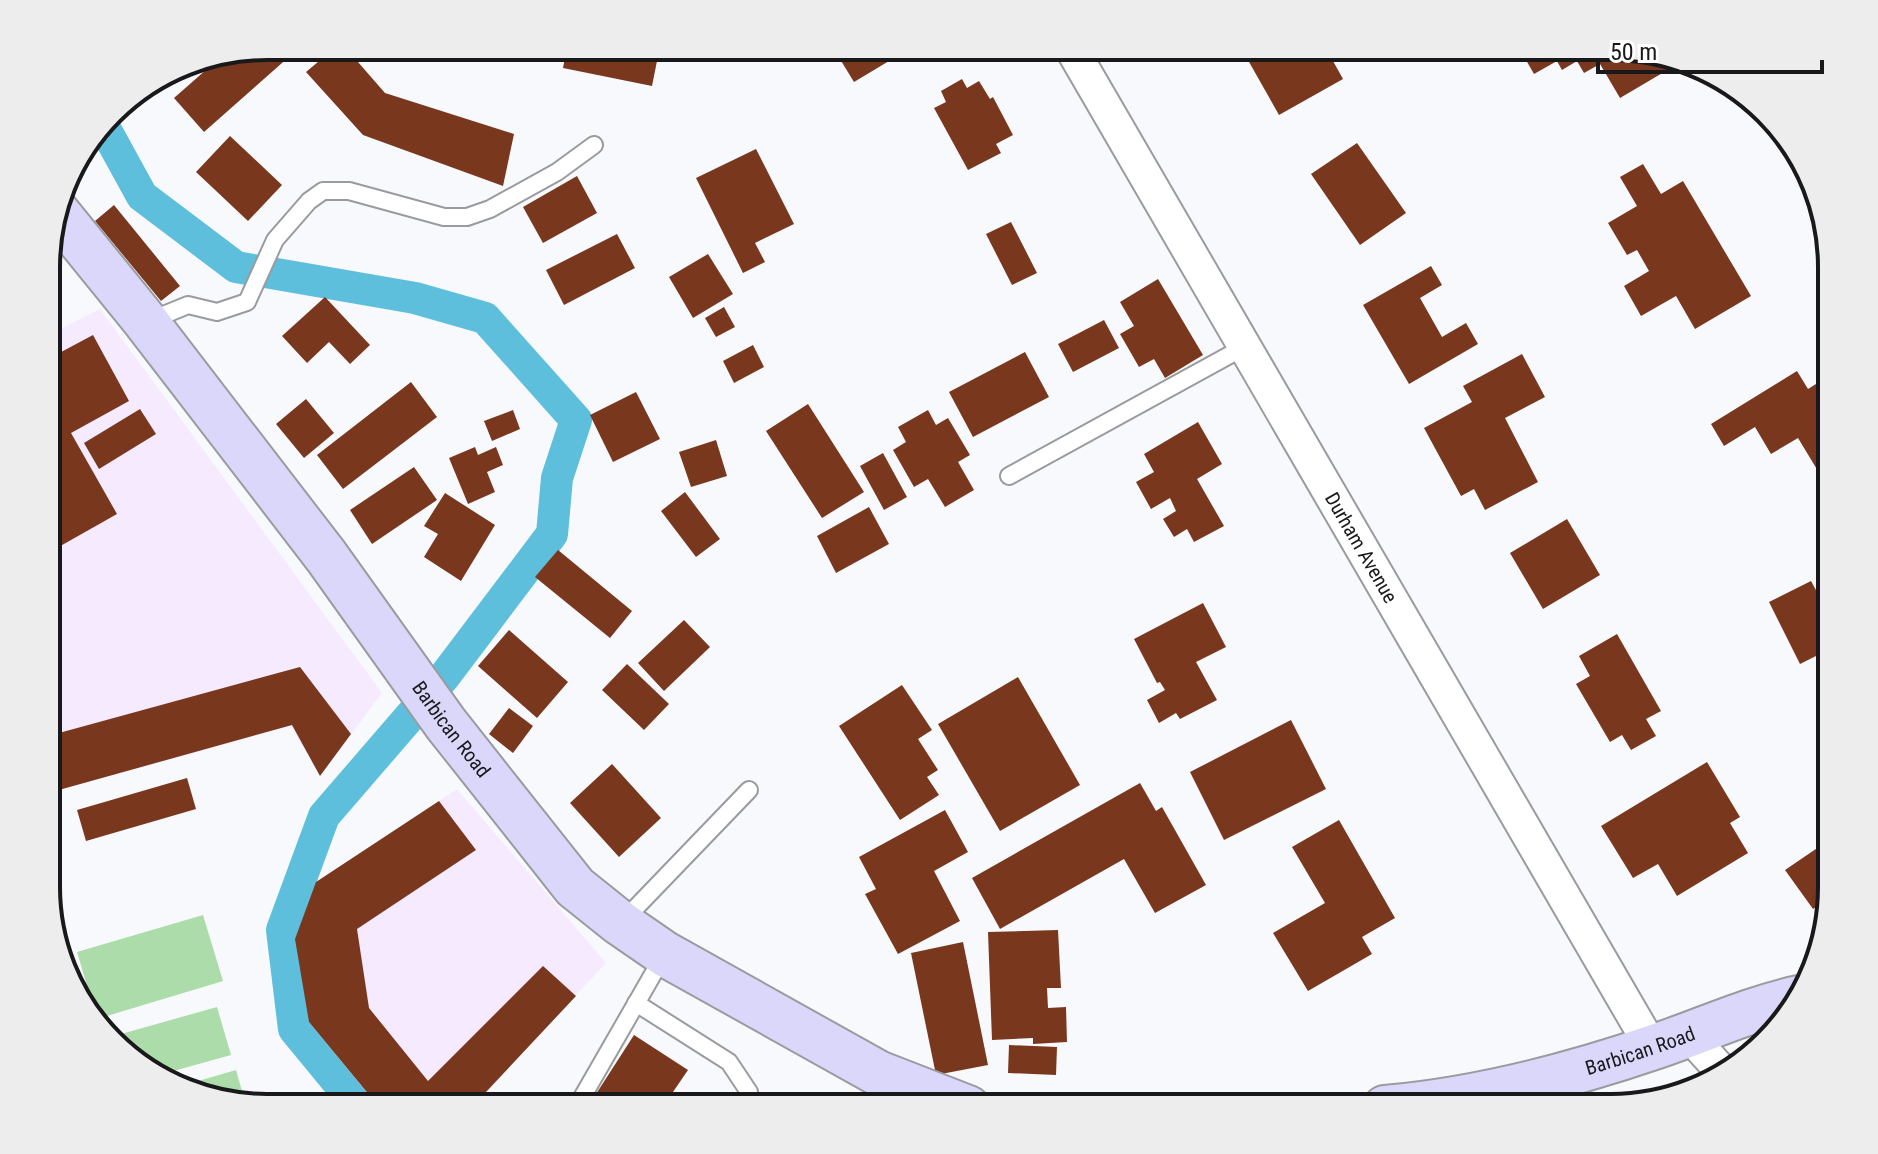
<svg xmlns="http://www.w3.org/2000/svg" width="1878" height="1154" font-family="'Roboto Condensed',sans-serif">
	<rect width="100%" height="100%" fill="#f8f9fd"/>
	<g fill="#f5eafe">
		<polygon points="100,309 382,693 320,776 291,726 48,793 48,335"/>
		<polygon points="457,789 606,963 471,1108 380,1108 309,1022 295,939 316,882"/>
	</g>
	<g fill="#abdca9">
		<polygon points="203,915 223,981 97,1019 77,952"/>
		<polygon points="217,1007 231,1055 159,1075 145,1071 117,1043 114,1036"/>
		<polygon points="236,1070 245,1102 188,1084"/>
	</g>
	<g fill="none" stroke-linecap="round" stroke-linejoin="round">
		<polyline stroke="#5dbfdc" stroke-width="32" points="103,125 142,196 236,267 415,298 485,318 576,420 557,478 552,534 444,677 324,816 282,930 294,1029 359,1108"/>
	</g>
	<g fill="#79371d">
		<polygon points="267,46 299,48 204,132 174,98 223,55"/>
		<polygon points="337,46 344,46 385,93 514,134 503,186 363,135 306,72"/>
		<polygon points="567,46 660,46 652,86 563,68"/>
		<polygon points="832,46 914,46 854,82"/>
		<polygon points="1240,46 1306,46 1313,60 1328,52 1343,79 1279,115"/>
		<polygon points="1518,46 1612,46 1676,65 1620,98 1600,64 1584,73 1577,61 1562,70 1557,61 1534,74"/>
		<polygon points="962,79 967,88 979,81 990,99 993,97 1013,135 996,144 1001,153 968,170 934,108 946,102 941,91"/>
		<polygon points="230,136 282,185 248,221 196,172"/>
		<polygon points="1357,143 1406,213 1360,245 1311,174"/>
		<polygon points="756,149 794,224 755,243 765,262 743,273 696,178"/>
		<polygon points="1643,164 1661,194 1683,181 1751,296 1695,329 1676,296 1641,316 1624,286 1649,271 1637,250 1627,255 1608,223 1637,206 1620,177"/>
		<polygon points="577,176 597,213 543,243 523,207"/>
		<polygon points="114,205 180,286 161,301 95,221"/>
		<polygon points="1011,222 1037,273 1012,285 986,234"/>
		<polygon points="617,234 635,268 564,305 546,270"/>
		<polygon points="708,254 733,294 693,318 669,277"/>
		<polygon points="1431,266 1442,285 1420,298 1442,337 1466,323 1478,344 1409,384 1363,305"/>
		<polygon points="1158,279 1203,355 1165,378 1154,359 1139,367 1120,334 1134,326 1120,302"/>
		<polygon points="325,297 370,345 350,364 329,342 307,363 282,336"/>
		<polygon points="724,307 735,327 716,337 705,318"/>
		<polygon points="1104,320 1119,348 1073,372 1058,344"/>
		<polygon points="93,335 129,401 71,433 117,514 48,553 48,359"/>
		<polygon points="753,345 764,367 734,383 723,361"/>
		<polygon points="1025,352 1049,397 973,437 949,392"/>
		<polygon points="1522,354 1545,397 1505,418 1538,482 1485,510 1474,489 1461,496 1424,428 1472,402 1463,386"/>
		<polygon points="1797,371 1808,389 1832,374 1832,470 1821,476 1798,438 1771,454 1755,427 1724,446 1711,424"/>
		<polygon points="411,382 437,417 343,489 317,455"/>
		<polygon points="636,392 660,439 613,462 590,415"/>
		<polygon points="306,399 334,433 304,458 276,424"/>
		<polygon points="808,404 864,492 822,518 766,431"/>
		<polygon points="140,409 156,434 99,469 84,443"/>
		<polygon points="513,410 520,429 492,441 484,421"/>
		<polygon points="928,410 936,425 948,418 970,455 958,462 974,490 945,507 928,479 914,487 893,450 906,442 898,427"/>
		<polygon points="1198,422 1222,464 1197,479 1224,526 1194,542 1187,529 1174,537 1163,519 1176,511 1170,498 1151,509 1136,482 1154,472 1144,454"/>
		<polygon points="716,440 727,476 691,487 679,452"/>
		<polygon points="475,447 478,455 496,447 503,465 487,472 495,492 468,504 449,458"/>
		<polygon points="883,453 907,497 884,510 860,466"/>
		<polygon points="414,467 437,500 372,544 350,510"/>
		<polygon points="685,492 720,539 696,557 661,511"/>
		<polygon points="445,493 495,525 461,581 424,557 438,534 424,526"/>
		<polygon points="869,507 889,544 836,573 817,536"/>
		<polygon points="1567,519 1600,575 1543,609 1510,553"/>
		<polygon points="558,550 632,611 610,638 535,577"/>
		<polygon points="1811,581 1817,592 1832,584 1832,648 1800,664 1769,602"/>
		<polygon points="1203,603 1226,647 1196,662 1217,700 1180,719 1176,713 1159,723 1147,700 1165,690 1160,682 1157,683 1134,639"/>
		<polygon points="684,620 710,647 664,691 638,663"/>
		<polygon points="509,630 568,682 537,718 478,666"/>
		<polygon points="1617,634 1661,711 1646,719 1656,736 1631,750 1622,735 1610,742 1576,684 1590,676 1579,656"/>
		<polygon points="627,664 669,704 644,730 602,690"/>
		<polygon points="300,667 351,734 320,776 292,725 48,793 48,736"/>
		<polygon points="1018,677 1080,785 1000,831 938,724"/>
		<polygon points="902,685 932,730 918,739 938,770 927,777 939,795 900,820 839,726"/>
		<polygon points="509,708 533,726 513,753 489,734"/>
		<polygon points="1291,720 1326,789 1224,840 1190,772"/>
		<polygon points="1707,762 1740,817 1730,823 1748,853 1677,896 1658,864 1633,878 1601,826"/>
		<polygon points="612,764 661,818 619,857 570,803"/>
		<polygon points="187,778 196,809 86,841 77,810"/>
		<polygon points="1140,783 1156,811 1162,807 1206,885 1155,913 1124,859 1000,929 972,878"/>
		<polygon points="439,801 476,850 357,929 369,1008 428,1081 543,966 576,996 471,1108 380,1108 309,1022 295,939 316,882"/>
		<polygon points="945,810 968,852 934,871 960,921 898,954 865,894 876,889 859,857"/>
		<polygon points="1339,820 1395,918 1362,937 1372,954 1308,991 1273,933 1325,903 1292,847"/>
		<polygon points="1832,838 1832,896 1813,909 1785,870"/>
		<polygon points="1058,930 1061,988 1047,988 1048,1008 1066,1007 1067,1042 1033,1044 1033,1038 992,1040 988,932"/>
		<polygon points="963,942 988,1065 936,1075 911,953"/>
		<polygon points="634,1035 688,1070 662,1108 587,1108"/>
		<polygon points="1009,1045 1057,1047 1056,1075 1008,1073"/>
	</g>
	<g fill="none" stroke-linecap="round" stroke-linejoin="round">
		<defs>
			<g id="lane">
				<polyline points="149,321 188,305 217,312 247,302 275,240 309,201 323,191 349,191 444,217 467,217 490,209 557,172 594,145"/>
				<polyline points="1009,476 1246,346"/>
				<polyline points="622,922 749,790"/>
				<polyline points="636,1003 729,1062 749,1092 751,1108"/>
				<polyline points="576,1108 664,955"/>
			</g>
			<g id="street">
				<path id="s1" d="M 1070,46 L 1652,1048"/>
				<polyline points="1689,1035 1725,1075"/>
			</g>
			<g id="secondary">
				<path id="s2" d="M 56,211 L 146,322 L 326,556 L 446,724 L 575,887 L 620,923 L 665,954 L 878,1073 L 968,1108"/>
				<path id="s3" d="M 1385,1108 C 1475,1100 1569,1076 1654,1047 C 1702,1031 1749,1009 1799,998"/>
			</g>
		</defs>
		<use href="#lane" stroke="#9a9b9f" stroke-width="20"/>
		<use href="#street" stroke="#9a9b9f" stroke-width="36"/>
		<use href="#secondary" stroke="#9a9b9f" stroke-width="48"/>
		<use href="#lane" stroke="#fff" stroke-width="16"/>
		<use href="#street" stroke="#fff" stroke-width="32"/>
		<use href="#secondary" stroke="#dbd7fa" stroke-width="44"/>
	</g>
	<g text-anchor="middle" stroke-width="8" stroke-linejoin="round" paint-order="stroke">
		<g font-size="20" fill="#19191b" stroke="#fff">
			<text dy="7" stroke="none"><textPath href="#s1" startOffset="580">Durham Avenue</textPath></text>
			<text dy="7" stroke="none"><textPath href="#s2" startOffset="652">Barbican Road</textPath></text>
			<text dy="7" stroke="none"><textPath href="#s3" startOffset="262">Barbican Road</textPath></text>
		</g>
	</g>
	<path d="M0 0H1878V1154H0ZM267 60H1611A207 207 0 0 1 1818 267V887A207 207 0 0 1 1611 1094H267A207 207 0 0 1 60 887V267A207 207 0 0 1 267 60Z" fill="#ededed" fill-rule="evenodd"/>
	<path fill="none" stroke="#19191b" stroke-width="4" d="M267 60H1611A207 207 0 0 1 1818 267V887A207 207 0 0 1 1611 1094H267A207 207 0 0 1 60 887V267A207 207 0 0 1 267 60Z"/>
	<path d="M1598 60v12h224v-12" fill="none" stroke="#19191b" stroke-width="4"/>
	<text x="1610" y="60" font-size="24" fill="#19191b" stroke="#ffffff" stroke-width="6" paint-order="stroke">50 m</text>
</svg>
